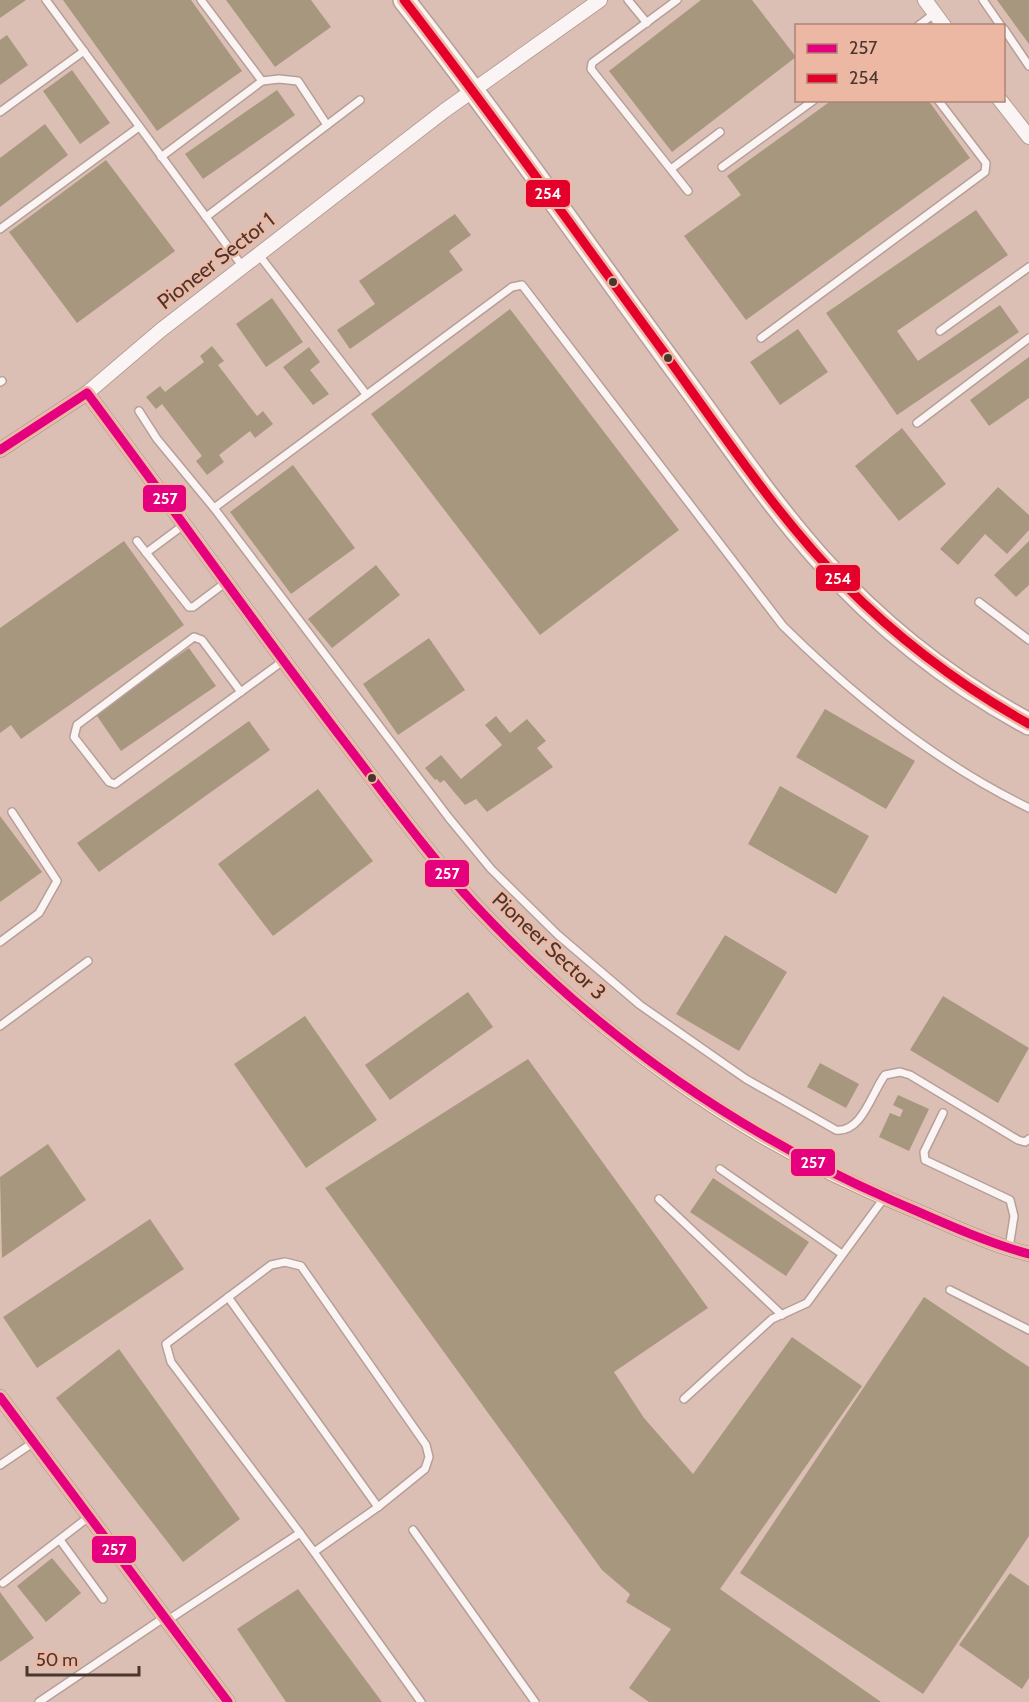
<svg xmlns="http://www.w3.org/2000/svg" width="1029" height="1702" font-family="Cabin,sans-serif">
	<rect width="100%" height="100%" fill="#dcbfb4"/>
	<g fill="#a7977e">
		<polygon points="0,0 26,0 0,18"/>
		<polygon points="63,0 191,0 242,71 157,131"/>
		<polygon points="226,0 311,0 331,27 275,67"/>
		<polygon points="701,0 752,0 796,57 672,152 609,71"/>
		<polygon points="997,0 1029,0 1029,44"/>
		<polygon points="7,35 28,65 0,85 0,40"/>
		<polygon points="72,70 110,123 80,144 43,91"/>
		<polygon points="277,90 295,115 203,179 185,154"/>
		<polygon points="832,100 928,100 970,158 746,320 684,236 741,195 727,176"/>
		<polygon points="45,124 68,155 0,207 0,158"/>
		<polygon points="106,160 175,251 77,323 9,232"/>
		<polygon points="976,210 1008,255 897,331 918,361 1000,305 1019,332 897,415 826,313"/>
		<polygon points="455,214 471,235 449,251 463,270 350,349 337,330 375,304 359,281"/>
		<polygon points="272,298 303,342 266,367 236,324"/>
		<polygon points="510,309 679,530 540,635 371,414"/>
		<polygon points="798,329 828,372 780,405 750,362"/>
		<polygon points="212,346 224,361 218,365 257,416 263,411 273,424 255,438 250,431 219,455 224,462 207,475 196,461 202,456 162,404 156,409 146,397 160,386 165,392 204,362 200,356"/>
		<polygon points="309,347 320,362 310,370 329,394 313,405 283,367"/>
		<polygon points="1029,357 1029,398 989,426 970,400"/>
		<polygon points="902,428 946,484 899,521 855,466"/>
		<polygon points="293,465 355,548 291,594 230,512"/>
		<polygon points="998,487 1029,515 1029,530 1007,554 985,534 958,565 940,549"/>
		<polygon points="124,541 184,625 21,739 11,725 0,733 0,628"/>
		<polygon points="1029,541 1029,585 1016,597 994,575"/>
		<polygon points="376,565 400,595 332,648 308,619"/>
		<polygon points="429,638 465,690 398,735 363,684"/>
		<polygon points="189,648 216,686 121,751 95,713"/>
		<polygon points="825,709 915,761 886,809 796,757"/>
		<polygon points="496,716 510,733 527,719 546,741 537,748 553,767 487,812 476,799 465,805 444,780 440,783 437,779 435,780 425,768 441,755 461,779 502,745 485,725"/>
		<polygon points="249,721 270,750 99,872 77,843"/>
		<polygon points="780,786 869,836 836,894 748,844"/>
		<polygon points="318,789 373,861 273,936 218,864"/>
		<polygon points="0,816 42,872 0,902"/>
		<polygon points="725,935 787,972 739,1051 676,1014"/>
		<polygon points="468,992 493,1027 390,1100 365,1065"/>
		<polygon points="943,996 1029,1048 998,1103 910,1050"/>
		<polygon points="305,1016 377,1120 306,1168 234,1064"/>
		<polygon points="528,1059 708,1308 614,1372 644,1418 693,1474 792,1337 862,1386 720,1589 881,1702 649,1702 629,1688 671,1629 626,1602 630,1594 602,1570 325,1188"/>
		<polygon points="820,1063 859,1084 846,1108 807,1087"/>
		<polygon points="898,1095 929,1109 909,1151 879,1137 890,1113 900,1117 903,1110 893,1105"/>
		<polygon points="48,1144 86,1200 2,1258 0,1177"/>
		<polygon points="713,1178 809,1242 786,1276 690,1212"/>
		<polygon points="150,1219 184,1269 37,1368 3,1317"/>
		<polygon points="924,1297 1029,1367 1029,1536 923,1694 740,1573"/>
		<polygon points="119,1349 240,1519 183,1562 56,1398"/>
		<polygon points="52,1558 81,1593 46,1622 17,1586"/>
		<polygon points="1010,1573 1029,1586 1029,1678 1022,1689 959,1645"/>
		<polygon points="298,1589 382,1702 286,1702 237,1629"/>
		<polygon points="0,1592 34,1638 0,1662"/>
	</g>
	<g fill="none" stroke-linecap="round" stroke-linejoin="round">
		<defs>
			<g id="lane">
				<polyline points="46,0 243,267"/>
				<polyline points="201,0 262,81"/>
				<polyline points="628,0 647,23"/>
				<polyline points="677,0 592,63 591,69 688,191"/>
				<polyline points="983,0 1001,26"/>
				<polyline points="918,26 935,13"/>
				<polyline points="1004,29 1029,66"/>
				<polyline points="0,112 84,51"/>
				<polyline points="161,157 262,81 279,79 298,81 327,125"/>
				<polyline points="722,167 814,100"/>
				<polyline points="671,169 720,132"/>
				<polyline points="206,217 360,100"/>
				<polyline points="0,229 139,127"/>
				<polyline points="259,255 366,394"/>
				<polyline points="940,331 1029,267"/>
				<polyline points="761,338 985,172 986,163 938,100"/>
				<polyline points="0,382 2,381"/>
				<path d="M 139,411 L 157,439 L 214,508 L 449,818 L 491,869 L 558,935 L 640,1005 L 746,1079 L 836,1130 C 862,1133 872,1092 885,1075 L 900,1072 L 910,1075 L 1018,1140 L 1025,1142 L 1029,1139"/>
				<polyline points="917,423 1029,338"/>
				<path d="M 214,508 L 512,287 L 522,285 L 783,626 C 855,697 938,764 1029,808"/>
				<polyline points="137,541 189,607 193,607 225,583"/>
				<polyline points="146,553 185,524"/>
				<polyline points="979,602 1029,640"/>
				<polyline points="241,692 202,640 194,637 77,725 74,737 109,782 115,784 283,661"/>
				<polyline points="0,942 39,913 57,881 12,812"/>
				<polyline points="0,1026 88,961"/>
				<polyline points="943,1113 924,1152 925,1160 1010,1200 1014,1216 1009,1248"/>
				<polyline points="720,1169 842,1254"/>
				<polyline points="659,1199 782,1315"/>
				<polyline points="950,1290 1029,1330"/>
				<polyline points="228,1297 378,1507"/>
				<polyline points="684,1399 772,1319 807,1303 884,1198"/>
				<polyline points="0,1465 34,1442"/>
				<polyline points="413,1530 535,1702"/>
				<polyline points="60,1540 103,1599"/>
				<polyline points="314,1552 378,1507 425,1469 429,1457 426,1445 301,1266 285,1262 271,1265 166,1344 171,1362 300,1533 314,1552 421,1702"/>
				<polyline points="3,1583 90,1516"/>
				<polyline points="168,1620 300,1533"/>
				<polyline points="39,1702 165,1617"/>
			</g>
			<g id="street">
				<polyline points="925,0 944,26"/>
				<polyline points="1000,100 1029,137"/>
				<path d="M 87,393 C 175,510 259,630 348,746 C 389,800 429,855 475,905 C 596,1034 742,1141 907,1207 C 946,1223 988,1244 1029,1254"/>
				<polyline points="0,450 87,393 161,330 444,111 600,0"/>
				<polyline points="0,1397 228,1702"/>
			</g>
			<path id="primary" d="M 404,0 C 500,122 588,250 680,375 C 726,437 769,502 821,560 C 880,626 951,682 1029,724"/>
		</defs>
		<use href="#lane" stroke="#b69f96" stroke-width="10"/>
		<use href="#street" stroke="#b69f96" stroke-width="16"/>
		<use href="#primary" stroke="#b69f96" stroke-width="24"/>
		<use href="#lane" stroke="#faf5f4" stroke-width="7"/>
		<use href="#street" stroke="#faf5f4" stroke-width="14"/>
		<use href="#primary" stroke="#faf5f4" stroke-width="21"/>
		<defs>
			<g id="bus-1">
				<path d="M 0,450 L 87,393 C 172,507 254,623 340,736 C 384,793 426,852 475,905 C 592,1030 732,1130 889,1199 C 935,1219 981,1241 1029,1254"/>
				<polyline points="0,1397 228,1702"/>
			</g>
			<path id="bus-2" d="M 404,0 C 492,114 575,231 660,347 C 719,428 774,513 844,584 C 899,640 961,686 1029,724"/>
		</defs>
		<use href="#bus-1" stroke="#ecb8a4" stroke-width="14"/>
		<use href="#bus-2" stroke="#ecb8a4" stroke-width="14"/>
		<use href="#bus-1" stroke="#e5007d" stroke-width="9"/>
		<use href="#bus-2" stroke="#e4002b" stroke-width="9"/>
	</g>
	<g fill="#4b362e" stroke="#ecb8a4" stroke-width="2">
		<circle cx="613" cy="282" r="5"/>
		<circle cx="668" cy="358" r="5"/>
		<circle cx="372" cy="778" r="5"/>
	</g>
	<g text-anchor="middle" stroke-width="4.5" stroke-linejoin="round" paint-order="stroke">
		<g font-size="21" fill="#4b362e" stroke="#ecb8a4">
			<text transform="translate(216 261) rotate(-38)" y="7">Pioneer Sector 1</text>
			<text transform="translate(549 946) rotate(43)" y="7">Pioneer Sector 3</text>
		</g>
	</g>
	<g stroke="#ecb8a4" stroke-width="2">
		<rect x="525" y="179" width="46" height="29" rx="6" fill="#e4002b"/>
		<rect x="142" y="484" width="45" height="29" rx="6" fill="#e5007d"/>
		<rect x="815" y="564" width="46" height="28" rx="6" fill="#e4002b"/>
		<rect x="424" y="859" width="46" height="29" rx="6" fill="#e5007d"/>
		<rect x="790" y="1148" width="46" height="29" rx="6" fill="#e5007d"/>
		<rect x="91" y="1535" width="46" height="29" rx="6" fill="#e5007d"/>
	</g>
	<g font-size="16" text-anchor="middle" font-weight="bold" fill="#fff">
		<text x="548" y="199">254</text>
		<text x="165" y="504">257</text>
		<text x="838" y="584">254</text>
		<text x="447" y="879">257</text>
		<text x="813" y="1168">257</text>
		<text x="114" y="1555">257</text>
	</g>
	<rect x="795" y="24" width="210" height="78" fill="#ecb8a4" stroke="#ac8475" stroke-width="1.5"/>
	<rect x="807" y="44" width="30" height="9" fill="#e5007d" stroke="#ac8475" stroke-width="1.5"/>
	<text x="849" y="54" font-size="18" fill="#4b362e">257</text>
	<rect x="807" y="74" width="30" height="9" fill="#e4002b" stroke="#ac8475" stroke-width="1.5"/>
	<text x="849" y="84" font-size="18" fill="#4b362e">254</text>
	<path d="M27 1666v9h112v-9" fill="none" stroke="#4b362e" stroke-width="3"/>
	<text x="36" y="1666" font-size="18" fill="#4b362e" stroke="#ecb8a4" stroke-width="4.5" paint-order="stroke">50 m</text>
</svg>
